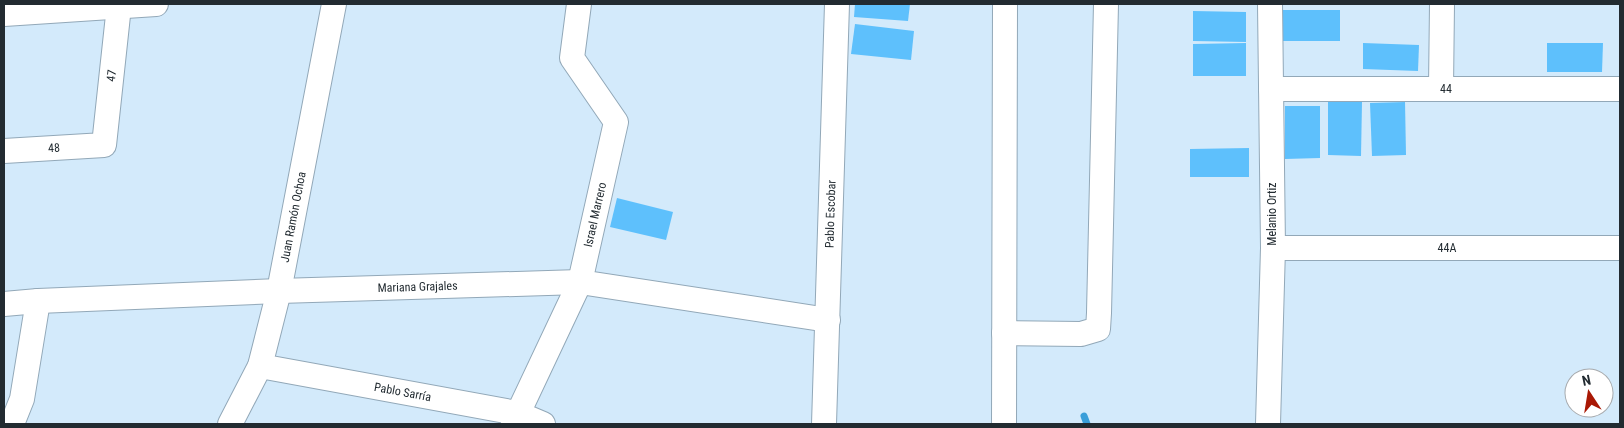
<svg xmlns="http://www.w3.org/2000/svg" width="1624" height="428" font-family="'Roboto Condensed',sans-serif">
	<rect width="100%" height="100%" fill="#d3eafb"/>
	<g fill="none" stroke-linecap="round" stroke-linejoin="round">
		<polyline stroke="#399ed9" stroke-width="7" points="1084,416 1087,424"/>
	</g>
	<g fill="#5ec0fc">
		<polygon points="855,4 910,4 908,21 854,17"/>
		<rect x="1283" y="10" width="57" height="31"/>
		<polygon points="1193,11 1246,12 1246,42 1193,41"/>
		<polygon points="855,24 914,31 911,60 851,54"/>
		<polygon points="1246,43 1246,76 1193,76 1193,44"/>
		<polygon points="1363,43 1419,45 1418,71 1363,69"/>
		<polygon points="1547,43 1603,43 1602,72 1547,72"/>
		<polygon points="1328,102 1362,102 1361,156 1328,155"/>
		<polygon points="1405,102 1406,155 1372,156 1370,103"/>
		<polygon points="1285,106 1320,106 1320,158 1285,159"/>
		<polygon points="1249,148 1249,177 1190,177 1190,149"/>
		<polygon points="617,198 673,212 666,240 610,227"/>
	</g>
	<g fill="none" stroke-linecap="round" stroke-linejoin="round">
		<defs>
			<g id="minor">
				<polyline points="4,14 156,4"/>
				<polyline points="1441,88 1442,4"/>
				<path id="s1" d="M 1271,89 L 1620,89"/>
				<path id="s2" d="M 4,151 L 104,145 L 119,6"/>
				<path id="s3" d="M 1273,248 L 1620,248"/>
				<path id="s4" d="M 4,304 L 38,301 L 279,291 L 580,282 L 828,320"/>
				<polyline points="1004,333 1081,334 1098,329 1099,313 1106,4"/>
				<path id="s5" d="M 260,366 L 517,413 L 543,424"/>
				<polyline points="12,424 22,399 38,301"/>
				<path id="s6" d="M 230,424 L 260,366 L 279,291 L 334,4"/>
				<path id="s7" d="M 513,424 L 580,282 L 616,122 L 572,58 L 579,4"/>
				<path id="s8" d="M 824,424 L 837,4"/>
				<polyline points="1004,424 1005,4"/>
				<polyline points="1268,424 1273,248 1270,4"/>
			</g>
		</defs>
		<use href="#minor" stroke="#92a8b8" stroke-width="26"/>
		<use href="#minor" stroke="#fff" stroke-width="24"/>
	</g>
	<g text-anchor="middle" stroke-width="4.5" stroke-linejoin="round" paint-order="stroke">
		<g font-size="12" fill="#222b31" stroke="#fff">
			<text dy="4" stroke="none"><textPath href="#s2" startOffset="170">47</textPath></text>
			<text dy="4" stroke="none"><textPath href="#s1" startOffset="175">44</textPath></text>
			<text dy="4" stroke="none"><textPath href="#s2" startOffset="50">48</textPath></text>
			<text dy="4" stroke="none"><textPath href="#s7" startOffset="226">Israel Marrero</textPath></text>
			<text dy="4" stroke="none"><textPath href="#s8" startOffset="210">Pablo Escobar</textPath></text>
			<text transform="translate(1272 214) rotate(-90)" y="4">Melanio Ortiz</text>
			<text dy="4" stroke="none"><textPath href="#s6" startOffset="218">Juan Ramón Ochoa</textPath></text>
			<text dy="4" stroke="none"><textPath href="#s3" startOffset="174">44A</textPath></text>
			<text dy="4" stroke="none"><textPath href="#s4" startOffset="414">Mariana Grajales</textPath></text>
			<text dy="4" stroke="none"><textPath href="#s5" startOffset="145">Pablo Sarría</textPath></text>
		</g>
	</g>
	<rect width="1624" height="428" fill="none" stroke="#222b31" stroke-width="10"/>
	<g transform="translate(1589 393) rotate(348)"><circle r="24" fill="#ffffff" stroke="#a7aaad"/>
	<path d="M0-4L9 19L0 12L-9 19Z" fill="#a91805"/>
	<text y="-8" font-size="14" font-weight="bold" text-anchor="middle" fill="#222b31">N</text>
	</g>
</svg>
